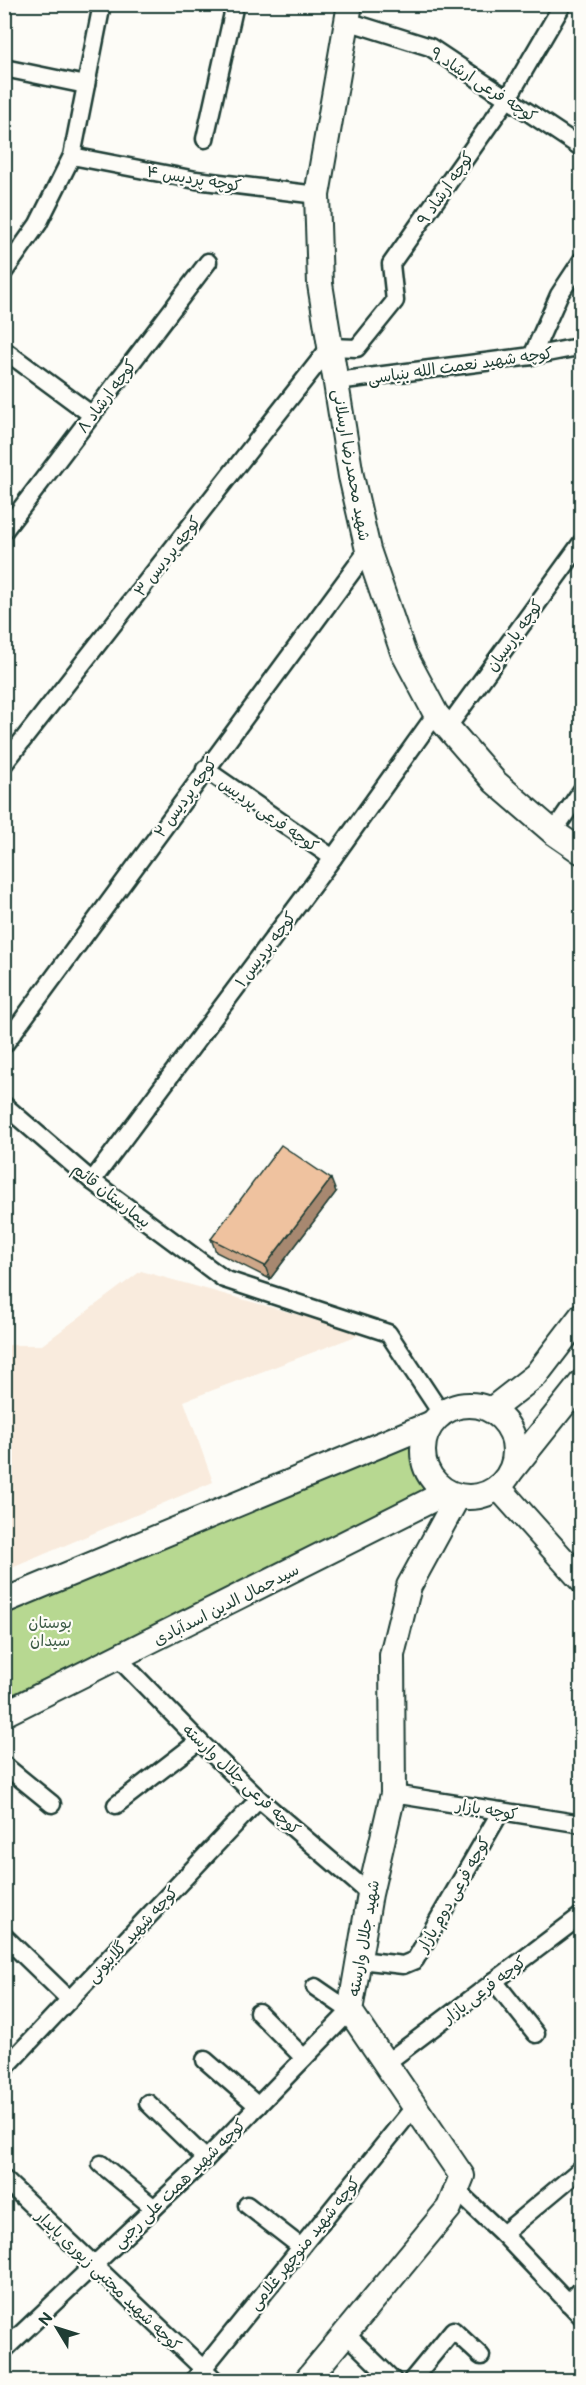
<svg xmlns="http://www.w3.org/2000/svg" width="586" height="2385" font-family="'Balsamiq Sans','Playpen Sans Arabic',sans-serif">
	<rect width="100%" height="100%" fill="#fdfcf7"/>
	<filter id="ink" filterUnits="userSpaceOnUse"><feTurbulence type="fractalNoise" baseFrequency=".0167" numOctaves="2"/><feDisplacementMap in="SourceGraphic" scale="12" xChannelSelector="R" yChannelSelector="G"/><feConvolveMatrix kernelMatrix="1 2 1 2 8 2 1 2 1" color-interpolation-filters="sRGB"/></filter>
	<g filter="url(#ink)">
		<polygon fill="#f9ebdd" points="141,1271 364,1333 184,1401 213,1482 5,1571 5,1345 42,1345"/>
		<path fill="#b7d891" stroke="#6b8a62" stroke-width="1.5" d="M 417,1435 C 410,1458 416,1475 432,1493 L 5,1698 L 5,1606 Z"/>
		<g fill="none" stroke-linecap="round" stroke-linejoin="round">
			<defs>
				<g id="street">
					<polyline points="347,21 430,47 582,148"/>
					<polyline points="4,68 86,85"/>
					<polyline points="205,139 235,4"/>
					<polyline points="72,156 196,180 317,195"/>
					<polyline points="4,272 38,224 72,156 102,4"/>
					<polyline points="4,350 92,415"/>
					<polyline points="532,356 559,295 582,260"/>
					<polyline points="337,381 532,356 573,348 582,350"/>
					<polyline points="4,531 208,262"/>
					<polyline points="447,728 582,542"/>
					<polyline points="4,764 330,347 357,348 395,301 391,264 508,98 563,4"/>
					<polyline points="205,769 333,858"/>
					<polyline points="553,832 582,790"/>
					<polyline points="4,1045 368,550"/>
					<polyline points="4,1105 92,1181 224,1279 388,1333 441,1413"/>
					<polyline points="92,1181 333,858 436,714"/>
					<polyline points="119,1659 199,1741 259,1799 370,1894"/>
					<polyline points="4,1765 52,1804"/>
					<polyline points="393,1794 582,1824"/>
					<polyline points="116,1805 199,1741"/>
					<polyline points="4,1936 70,2000"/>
					<polyline points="360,1960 403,1965 415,1960 501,1811"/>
					<polyline points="494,1981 536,2034"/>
					<polyline points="258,2012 304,2058"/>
					<polyline points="205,2060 258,2106"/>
					<polyline points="386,2063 582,1915"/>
					<polyline points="4,2069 259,1799"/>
					<polyline points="148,2103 206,2159"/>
					<polyline points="101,2164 154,2208"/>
					<polyline points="4,2179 215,2380"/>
					<polyline points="456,2190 503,2234 582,2317"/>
					<polyline points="247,2205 301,2247"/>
					<polyline points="503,2234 582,2168"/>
					<polyline points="568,2303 582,2288"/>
					<polyline points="345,2333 393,2380"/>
					<polyline points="4,2350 206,2159 350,2011 315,1987"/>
					<polyline points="194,2380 415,2106"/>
					<polyline points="412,2380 453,2330 481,2356"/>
				</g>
				<g id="secondary">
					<polyline points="350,4 317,195 320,284 351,476 368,550 403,652 436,714 495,782 553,832 582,852"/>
					<circle cx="469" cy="1451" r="46"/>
					<polyline points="491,1410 536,1375 582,1315"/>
					<polyline points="511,1471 582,1382"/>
					<polyline points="498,1487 582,1581"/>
					<polyline points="4,1601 430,1424"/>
					<polyline points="4,1714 447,1492"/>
					<polyline points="307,2380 449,2208 462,2176 350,2011 370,1894 393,1794 392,1655 409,1586 458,1496"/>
				</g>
			</defs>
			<use href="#street" stroke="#1f3d34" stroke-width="21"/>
			<use href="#secondary" stroke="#1f3d34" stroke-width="28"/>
			<use href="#street" stroke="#fdfcf7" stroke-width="16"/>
			<use href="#secondary" stroke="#fdfcf7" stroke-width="24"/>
		</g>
		<polygon fill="#cea789" stroke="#1f3d34" stroke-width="1.5" points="336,1192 270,1279 216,1252 211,1239"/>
		<polygon fill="#a7886f" stroke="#1f3d34" stroke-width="1.5" points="331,1179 336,1192 270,1279 265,1266"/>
		<polygon fill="#efc29f" stroke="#1f3d34" stroke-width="1.5" points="281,1145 331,1179 265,1266 211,1239"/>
	</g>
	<g text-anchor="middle" stroke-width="4.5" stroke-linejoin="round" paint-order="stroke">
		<g font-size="16" fill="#1f3d34" stroke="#fdfcf7">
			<text transform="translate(484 84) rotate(33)" y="6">کوچه فرعی ارشاد ۹</text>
			<text transform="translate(194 178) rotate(9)" y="6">کوچه پردیس ۴</text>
			<text transform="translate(445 188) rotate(-55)" y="6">کوچه ارشاد ۹</text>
			<text transform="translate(460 365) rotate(-8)" y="6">کوچه شهید نعمت الله بنیاسی</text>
			<text transform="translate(106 396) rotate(-53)" y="6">کوچه ارشاد ۸</text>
			<text transform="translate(352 465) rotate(80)" y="6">شهید محمدرضا ارسلانی</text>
			<text transform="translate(167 556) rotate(-52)" y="6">کوچه پردیس ۳</text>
			<text transform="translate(514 635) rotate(-54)" y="6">کوچه پارسیان</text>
			<text transform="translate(185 797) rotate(-54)" y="6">کوچه پردیس ۲</text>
			<text transform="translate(269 814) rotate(35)" y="6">کوچه فرعی پردیس</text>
			<text transform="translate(265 949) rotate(-53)" y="6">کوچه پردیس ۱</text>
			<text transform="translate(112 1195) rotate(38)" y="6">بیمارستان قائم</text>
			<text transform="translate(226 1604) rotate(-27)" y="6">سیدجمال الدین اسدآبادی</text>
			<text transform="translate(242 1779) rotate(43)" y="6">کوچه فرعی جلال وارسته</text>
			<text transform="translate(487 1809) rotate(9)" y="6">کوچه بازار</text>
			<text transform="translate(453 1894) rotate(-60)" y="6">کوچه فرعی دوم بازار</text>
			<text transform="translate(132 1934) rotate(-47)" y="6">کوچه شهید گلابتونی</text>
			<text transform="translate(363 1938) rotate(-80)" y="6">شهید جلال وارسته</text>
			<text transform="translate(484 1989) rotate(-37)" y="6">کوچه فرعی بازار</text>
			<text transform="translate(179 2183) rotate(-44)" y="6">کوچه شهید همت علی رجبی</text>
			<text transform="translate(304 2243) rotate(-51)" y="6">کوچه شهید منوچهر غلامی</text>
			<text transform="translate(109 2280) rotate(44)" y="6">کوچه شهید مجتبی زیوری پایدار</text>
		</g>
		<g font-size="16" fill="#3d5c47" stroke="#fdfcf7">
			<text x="50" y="1628">بوستان<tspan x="50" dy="18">سیدان</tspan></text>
		</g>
	</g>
	<rect width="586" height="2385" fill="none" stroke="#fdfcf7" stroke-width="24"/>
	<rect x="12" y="12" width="562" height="2361" fill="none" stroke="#1f3d34" stroke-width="2" filter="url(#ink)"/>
	<g transform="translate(57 2328) rotate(308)" stroke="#fdfcf7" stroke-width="4.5" paint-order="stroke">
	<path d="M0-4.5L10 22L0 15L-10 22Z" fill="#1f3d34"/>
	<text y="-9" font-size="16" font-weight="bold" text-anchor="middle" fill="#1f3d34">N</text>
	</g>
</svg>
